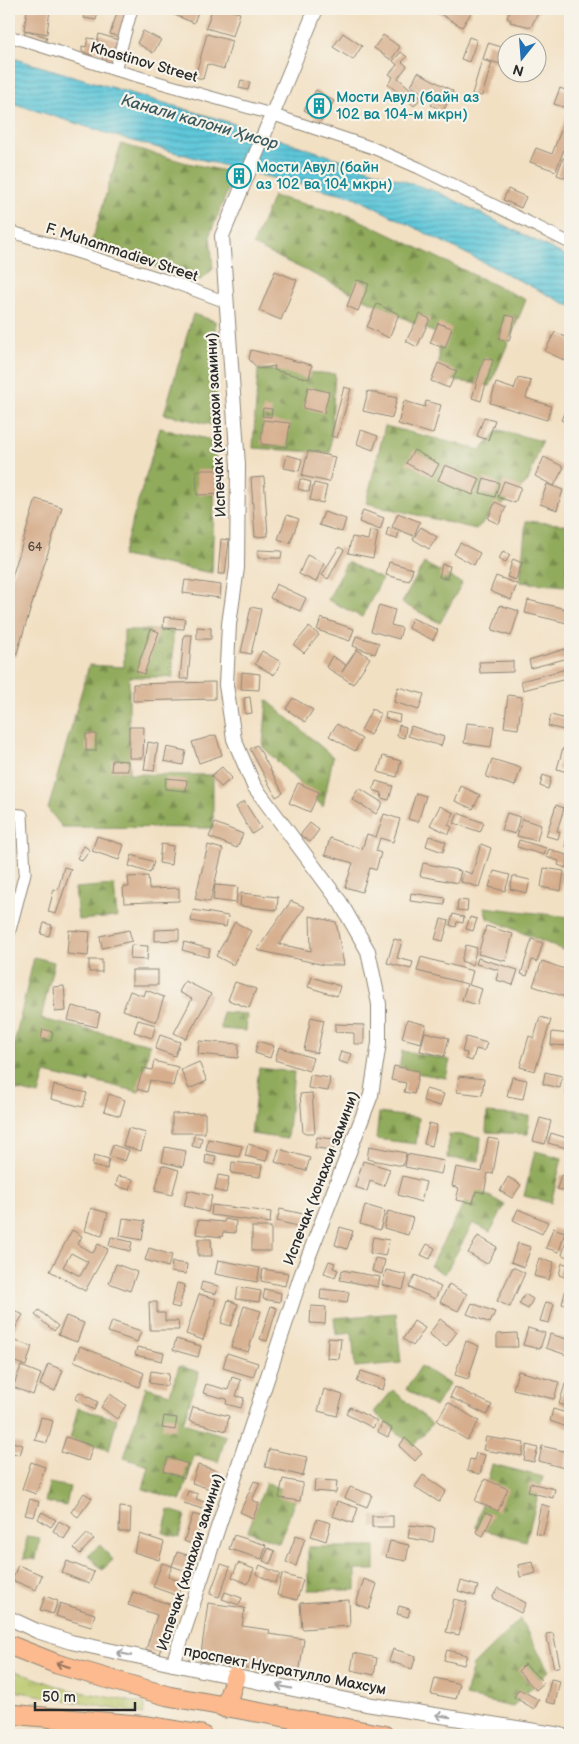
<svg xmlns="http://www.w3.org/2000/svg" width="579" height="1744" font-family="'Balsamiq Sans',sans-serif">
	<defs>
		<pattern id="grass-tufts" width="24" height="20" patternUnits="userSpaceOnUse" patternTransform="scale(1.25)"><rect width="24" height="20" fill="#b7c668"/><path d="M3 7l-1-3M5 7V3M7 7l1-3M15 17l-1-3M17 17v-4M19 17l1-3" fill="none" stroke="#9eaa5a"/></pattern>
		<pattern id="forest-firs" width="22" height="20" patternUnits="userSpaceOnUse" patternTransform="scale(1.25)"><rect width="22" height="20" fill="#91ab5c"/><path d="M5 1l3.5 6h-7zM16 11l3.5 6h-7z" fill="#778b4c"/></pattern>
		<pattern id="water-rules" width="6" height="5" patternUnits="userSpaceOnUse" patternTransform="scale(1.25)"><rect width="6" height="5" fill="#5ec7da"/><path d="M0 2.5h6" fill="none" stroke="#4ea2b1"/></pattern>
	</defs>
	<rect width="100%" height="100%" fill="#f7f3e8"/>
	<filter id="ink" filterUnits="userSpaceOnUse"><feTurbulence type="fractalNoise" baseFrequency=".02" numOctaves="2"/><feDisplacementMap in="SourceGraphic" scale="10" xChannelSelector="R" yChannelSelector="G"/><feConvolveMatrix kernelMatrix="1 2 1 2 8 2 1 2 1" color-interpolation-filters="sRGB"/></filter>
	<filter id="wash" filterUnits="userSpaceOnUse"><feTurbulence type="fractalNoise" baseFrequency=".0096" numOctaves="4" result="noise"/><feDisplacementMap in="SourceGraphic" scale="20" xChannelSelector="R" yChannelSelector="G"/><feGaussianBlur stdDeviation="1.12" result="paint"/><feColorMatrix in="noise" values="0 0 0 0 0 0 0 0 0 0 0 0 0 0 0 0 0 1.4 0 .05"/><feComposite in="paint" operator="in"/></filter>
	<g filter="url(#wash)">
		<rect width="100%" height="100%" fill="#f2e0c3"/>
		<polygon fill="url(#grass-tufts)" stroke="#71784a" points="9,1669 66,1689 145,1704 143,1714 9,1690"/>
		<g fill="url(#forest-firs)" stroke="#5e6b44">
			<polygon points="121,144 187,163 235,173 210,234 213,269 201,280 90,248"/>
			<polygon points="273,196 351,216 526,300 490,386 439,378 439,335 253,245"/>
			<polygon points="193,314 215,321 217,426 164,414"/>
			<polygon points="258,369 335,374 330,453 253,448"/>
			<polygon points="385,426 481,450 499,430 542,441 528,482 476,529 366,503"/>
			<polygon points="160,428 216,441 212,573 122,556"/>
			<polygon points="526,521 570,525 565,586 520,582"/>
			<polygon points="347,562 382,579 362,617 328,600"/>
			<polygon points="424,563 462,583 440,623 402,603"/>
			<polygon points="124,630 173,630 173,677 129,677 129,774 213,775 213,828 62,827 48,809 89,665 124,667"/>
			<polygon points="267,700 333,757 323,807 263,747"/>
			<polygon points="114,885 117,917 78,920 75,888"/>
			<polygon points="484,907 570,917 570,953 487,918"/>
			<polygon points="34,957 54,962 41,1019 150,1044 139,1092 90,1080 89,1083 45,1073 39,1095 9,1088 9,1066"/>
			<polygon points="222,1012 247,1014 246,1031 221,1029"/>
			<polygon points="402,1051 450,1060 446,1078 399,1070"/>
			<polygon points="259,1068 294,1072 287,1139 251,1134"/>
			<polygon points="379,1113 419,1118 416,1144 376,1139"/>
			<polygon points="487,1113 529,1116 528,1134 486,1132"/>
			<polygon points="449,1134 481,1137 479,1161 447,1158"/>
			<polygon points="535,1151 562,1158 551,1203 524,1196"/>
			<polygon points="473,1187 505,1205 490,1232 473,1223 445,1274 430,1266"/>
			<polygon points="396,1313 401,1363 355,1367 352,1333 336,1335 334,1318"/>
			<polygon points="179,1366 199,1372 183,1423 226,1436 218,1462 194,1455 181,1500 143,1489 149,1466 124,1458 146,1387 170,1394"/>
			<polygon points="421,1366 449,1384 435,1407 406,1389"/>
			<polygon points="393,1390 432,1424 413,1446 374,1412"/>
			<polygon points="78,1408 117,1419 109,1450 70,1439"/>
			<polygon points="492,1464 543,1477 526,1541 476,1528"/>
			<polygon points="49,1483 70,1487 66,1506 45,1502"/>
			<polygon points="266,1483 297,1495 279,1543 248,1531"/>
			<polygon points="169,1510 185,1515 179,1537 163,1533"/>
			<polygon points="27,1536 40,1538 36,1560 24,1558"/>
			<polygon points="570,1538 570,1603 565,1566"/>
			<polygon points="100,1545 113,1560 102,1570 88,1555"/>
			<polygon points="308,1547 375,1547 375,1570 356,1570 356,1590 308,1590"/>
			<polygon points="520,1619 549,1671 512,1707 465,1696 473,1665"/>
		</g>
		<polygon fill="url(#water-rules)" stroke="#447982" points="9,57 225,121 440,193 570,258 570,306 352,196 252,173 122,138 9,102"/>
		<g id="blocks">
			<g fill="#d6ae8d" fill-rule="evenodd">
				<polygon points="27,9 50,9 47,34 24,30"/>
				<polygon points="85,9 98,12 96,20 84,18"/>
				<polygon points="110,9 128,9 119,37 110,34 117,13 109,10"/>
				<polygon points="160,9 199,9 194,23"/>
				<polygon points="212,9 225,9 240,13 233,36 206,28"/>
				<polygon points="432,9 467,9 472,11 462,27"/>
				<polygon points="510,9 540,9 531,27 510,22 511,20 507,18"/>
				<polygon points="25,31 47,37 45,43 23,38"/>
				<polygon points="143,31 161,40 153,53 137,43"/>
				<polygon points="343,33 362,46 353,60 333,47"/>
				<polygon points="99,34 119,40 112,63 102,60 104,52 95,50"/>
				<polygon points="207,34 232,41 224,69 207,64 203,79 195,77"/>
				<polygon points="383,35 400,47 391,60 374,48"/>
				<polygon points="469,37 477,40 469,62 461,59"/>
				<polygon points="88,38 95,39 92,56 82,51 82,46 86,47"/>
				<polygon points="488,43 505,48 506,55 504,65 483,59"/>
				<polygon points="401,52 407,57 402,62 407,66 398,78 421,98 414,106 388,84 393,77 389,74 397,65 393,61"/>
				<polygon points="482,60 492,63 482,96 472,94"/>
				<polygon points="418,72 453,91 443,111 431,105 435,99 411,86"/>
				<polygon points="241,80 250,82 248,90 239,88"/>
				<polygon points="560,88 570,92 570,133 556,171 530,162 536,148 552,154 569,109 554,104"/>
				<polygon points="316,90 334,101 322,121 304,110"/>
				<polygon points="570,156 570,180 557,175 563,158 569,160"/>
				<polygon points="508,189 526,197 521,208 503,200"/>
				<polygon points="275,271 297,280 281,320 259,311"/>
				<polygon points="357,280 369,284 358,311 347,306"/>
				<polygon points="377,304 399,314 389,338 367,327"/>
				<polygon points="420,314 430,319 417,347 406,341"/>
				<polygon points="506,315 515,317 509,341 499,339"/>
				<polygon points="438,323 452,328 445,348 430,343"/>
				<polygon points="555,332 570,339 570,363 545,351"/>
				<polygon points="251,350 312,365 309,379 274,370 275,366 258,369 249,359"/>
				<polygon points="484,358 493,360 481,401 472,398"/>
				<polygon points="438,363 457,371 449,388 431,381"/>
				<polygon points="518,378 531,381 526,398 551,406 547,420 490,403 496,383 514,389"/>
				<polygon points="308,387 329,392 324,413 303,408"/>
				<polygon points="344,387 351,389 337,438 331,436"/>
				<polygon points="368,391 397,398 392,418 363,411"/>
				<polygon points="570,399 570,424 561,420"/>
				<polygon points="404,401 425,407 426,401 441,405 433,434 398,424"/>
				<polygon points="263,408 272,409 271,417 262,416"/>
				<polygon points="484,417 495,420 488,440 477,436"/>
				<polygon points="263,420 290,423 287,447 261,444"/>
				<polygon points="361,430 378,436 373,450 357,444"/>
				<polygon points="414,450 439,464 432,477 406,463"/>
				<polygon points="308,451 335,457 329,482 302,476"/>
				<polygon points="287,455 302,459 299,471 284,468"/>
				<polygon points="544,457 564,467 554,486 535,476"/>
				<polygon points="445,465 480,479 473,495 438,480"/>
				<polygon points="196,470 224,470 225,494 197,495"/>
				<polygon points="264,477 268,536 255,537 251,478"/>
				<polygon points="484,478 499,483 495,497 480,493"/>
				<polygon points="300,479 311,482 309,492 298,489"/>
				<polygon points="504,481 521,487 515,503 498,497"/>
				<polygon points="314,483 327,486 323,503 310,500"/>
				<polygon points="547,484 563,490 557,510 540,504"/>
				<polygon points="36,499 62,507 16,656 9,659 9,587"/>
				<polygon points="495,502 506,507 499,524 488,519"/>
				<polygon points="363,510 384,518 380,530 359,522"/>
				<polygon points="324,512 346,519 342,532 319,525"/>
				<polygon points="398,513 420,522 414,536 392,527"/>
				<polygon points="287,515 299,519 290,543 278,539"/>
				<polygon points="421,527 437,537 429,549 413,539"/>
				<polygon points="388,528 399,531 397,539 386,536"/>
				<polygon points="370,530 378,532 373,558 348,553 352,537 368,540"/>
				<polygon points="221,539 229,540 225,574 218,574"/>
				<polygon points="460,543 480,553 474,565 454,554"/>
				<polygon points="339,547 344,550 328,579 322,575"/>
				<polygon points="258,550 282,551 281,558 258,558"/>
				<polygon points="503,551 510,555 505,563 499,559"/>
				<polygon points="307,555 324,563 316,582 299,574"/>
				<polygon points="513,559 522,563 516,580 507,577"/>
				<polygon points="389,562 413,569 409,581 386,575"/>
				<polygon points="442,564 450,566 447,579 439,577"/>
				<polygon points="496,576 517,584 511,600 490,591"/>
				<polygon points="185,580 221,585 220,598 183,593"/>
				<polygon points="276,584 306,598 300,611 270,598"/>
				<polygon points="528,600 570,610 567,623 525,613"/>
				<polygon points="379,605 395,610 391,625 402,628 399,639 371,631"/>
				<polygon points="500,605 519,611 511,636 492,630"/>
				<polygon points="251,607 261,609 251,654 241,652"/>
				<polygon points="164,617 185,619 184,629 163,628"/>
				<polygon points="321,618 354,629 350,641 317,630"/>
				<polygon points="412,618 438,630 433,640 408,628"/>
				<polygon points="197,627 211,628 211,639 197,639"/>
				<polygon points="309,627 319,635 304,653 294,645"/>
				<polygon points="151,629 159,632 144,674 136,671"/>
				<polygon points="184,635 192,635 188,679 180,679"/>
				<polygon points="356,636 379,643 375,654 353,646"/>
				<polygon points="357,649 370,658 353,684 326,667 332,656 346,665 342,672"/>
				<polygon points="565,649 568,658 531,668 529,660"/>
				<polygon points="262,651 281,662 274,675 255,664"/>
				<polygon points="513,661 513,672 480,673 479,662"/>
				<polygon points="570,668 570,678 523,690 521,681"/>
				<polygon points="242,672 260,674 259,690 241,689"/>
				<polygon points="215,682 215,699 133,701 133,684"/>
				<polygon points="398,687 424,694 419,710 394,702"/>
				<polygon points="508,695 522,697 518,729 504,727"/>
				<polygon points="250,697 252,713 245,714 244,698"/>
				<polygon points="293,698 313,710 305,722 286,709"/>
				<polygon points="372,709 381,714 370,735 361,730"/>
				<polygon points="386,712 400,715 399,722 385,718"/>
				<polygon points="551,715 570,720 567,731 548,726"/>
				<polygon points="467,723 494,726 491,747 464,743"/>
				<polygon points="337,724 362,739 355,751 329,736"/>
				<polygon points="399,725 406,727 404,738 397,736"/>
				<polygon points="411,726 444,737 441,746 408,736"/>
				<polygon points="129,727 144,727 143,758 129,758"/>
				<rect x="86" y="734" width="10" height="17"/>
				<polygon points="216,735 222,755 199,763 192,742"/>
				<polygon points="148,742 158,744 154,771 144,770"/>
				<polygon points="257,745 283,793 276,797 250,749"/>
				<polygon points="167,747 186,751 183,765 164,761"/>
				<polygon points="563,748 570,750 570,773 557,769"/>
				<polygon points="383,756 401,761 397,777 378,772"/>
				<polygon points="492,759 521,768 515,786 486,777"/>
				<polygon points="112,760 128,761 128,771 111,771"/>
				<polygon points="222,767 232,778 221,787 211,776"/>
				<polygon points="543,775 551,778 548,789 540,786"/>
				<polygon points="166,778 187,780 186,791 165,789"/>
				<polygon points="376,781 393,786 389,800 381,798 382,793 373,790"/>
				<polygon points="298,783 319,792 310,812 289,803"/>
				<polygon points="461,786 480,795 473,809 455,801"/>
				<polygon points="359,788 383,803 376,814 352,799"/>
				<polygon points="416,793 426,796 418,822 408,819"/>
				<polygon points="244,801 261,828 252,834 236,807"/>
				<polygon points="556,805 564,808 557,831 560,832 558,839 546,836"/>
				<polygon points="440,806 454,813 448,825 452,827 449,834 430,825"/>
				<polygon points="458,813 484,823 480,832 454,823"/>
				<polygon points="507,813 520,817 515,834 501,830"/>
				<polygon points="384,814 400,819 393,842 380,838 376,851 381,853 376,870 370,868 362,892 345,887 353,863 325,855 330,838 362,849 367,834 376,837"/>
				<polygon points="522,819 541,825 537,841 517,836"/>
				<polygon points="215,823 243,834 237,848 209,837"/>
				<polygon points="310,823 319,830 310,842 300,835"/>
				<polygon points="568,833 570,834 570,847 565,846"/>
				<polygon points="97,836 124,845 119,860 92,851"/>
				<polygon points="429,836 446,842 443,852 426,846"/>
				<polygon points="519,840 546,848 544,855 517,847"/>
				<polygon points="161,844 173,846 171,865 159,863"/>
				<polygon points="481,844 491,848 479,887 461,882 464,871 472,874"/>
				<polygon points="208,845 223,849 210,902 195,899"/>
				<polygon points="84,846 90,850 82,861 77,858"/>
				<polygon points="549,849 569,856 566,868 558,865 559,861 546,857"/>
				<polygon points="132,855 154,862 150,873 129,866"/>
				<polygon points="423,863 461,871 458,883 420,876"/>
				<polygon points="64,867 71,869 56,914 48,912 54,889 58,890"/>
				<polygon points="544,868 564,871 561,891 541,887"/>
				<polygon points="494,871 510,875 505,891 489,887"/>
				<polygon points="148,876 149,889 179,888 179,901 124,903 123,887 129,887 128,877"/>
				<polygon points="513,876 530,880 527,893 510,889"/>
				<polygon points="215,885 238,887 236,903 213,900"/>
				<polygon points="241,893 278,897 277,910 240,906"/>
				<polygon points="411,893 445,898 444,905 410,901"/>
				<polygon points="458,900 468,901 467,911 457,910"/>
				<polygon points="291,901 305,907 279,944 311,951 310,916 336,922 344,965 324,965 257,950"/>
				<polygon points="193,910 228,916 226,927 191,921"/>
				<polygon points="453,914 464,917 463,923 457,922 456,927 450,925"/>
				<polygon points="470,917 477,919 473,931 466,929"/>
				<polygon points="441,919 449,921 443,941 435,939"/>
				<polygon points="235,922 251,931 233,965 216,956"/>
				<polygon points="44,923 52,925 49,936 41,934"/>
				<polygon points="486,926 513,934 506,961 478,954"/>
				<polygon points="179,929 179,940 155,941 155,930"/>
				<polygon points="69,930 90,932 88,956 67,954"/>
				<polygon points="129,930 132,941 102,948 100,936"/>
				<polygon points="394,939 402,941 397,958 413,962 411,969 387,963"/>
				<polygon points="532,939 543,943 537,962 532,960 527,976 521,974"/>
				<polygon points="184,942 210,949 208,957 182,950"/>
				<polygon points="131,945 148,946 147,960 130,959"/>
				<polygon points="466,945 477,948 472,965 461,961"/>
				<polygon points="421,957 473,971 469,985 482,989 477,1005 462,1000 467,984 417,971"/>
				<polygon points="478,958 518,970 513,985 496,980 499,970 476,964"/>
				<rect x="89" y="960" width="13" height="12"/>
				<polygon points="542,961 570,971 568,998 533,986"/>
				<rect x="132" y="970" width="26" height="15"/>
				<polygon points="312,977 340,986 337,996 308,987"/>
				<polygon points="185,981 211,994 186,1039 174,1033 192,999 179,992"/>
				<polygon points="235,982 256,989 249,1008 228,1000"/>
				<polygon points="64,986 66,1011 55,1012 53,987"/>
				<polygon points="146,990 164,997 156,1022 123,1010 130,991 144,996"/>
				<polygon points="72,1006 100,1013 97,1027 68,1020"/>
				<polygon points="311,1017 324,1020 317,1053 304,1050"/>
				<polygon points="540,1017 551,1020 535,1071 520,1067 529,1036 534,1038"/>
				<polygon points="138,1020 156,1025 152,1038 134,1032"/>
				<polygon points="407,1020 426,1025 421,1043 402,1038"/>
				<polygon points="335,1024 364,1025 364,1044 354,1044 354,1033 335,1032"/>
				<polygon points="43,1029 53,1032 51,1041 41,1039"/>
				<polygon points="425,1032 449,1038 444,1057 420,1051"/>
				<polygon points="552,1032 570,1034 570,1046 551,1045"/>
				<polygon points="160,1035 180,1042 175,1056 155,1049"/>
				<polygon points="466,1037 487,1043 484,1051 476,1049 472,1061 466,1059 467,1053 462,1052"/>
				<polygon points="199,1041 239,1044 238,1058 198,1054"/>
				<polygon points="258,1041 274,1046 270,1058 255,1053"/>
				<polygon points="279,1047 313,1058 309,1071 275,1060"/>
				<polygon points="341,1051 352,1054 348,1064 338,1061"/>
				<polygon points="154,1061 178,1067 173,1086 150,1080 147,1092 137,1089 143,1068 152,1070"/>
				<polygon points="199,1062 207,1081 189,1089 181,1070"/>
				<polygon points="394,1066 419,1071 414,1094 404,1092 406,1083 391,1080"/>
				<polygon points="569,1068 570,1068 570,1091 566,1091"/>
				<polygon points="545,1072 562,1076 560,1088 543,1084"/>
				<polygon points="310,1075 330,1078 328,1091 308,1088"/>
				<polygon points="459,1076 484,1079 482,1095 457,1092"/>
				<polygon points="512,1077 527,1080 523,1099 507,1096"/>
				<polygon points="54,1085 87,1093 83,1107 51,1099"/>
				<polygon points="426,1089 444,1094 440,1106 423,1101"/>
				<polygon points="312,1093 315,1133 303,1133 300,1094"/>
				<polygon points="109,1094 125,1100 120,1116 104,1111"/>
				<polygon points="205,1113 205,1133 172,1133 172,1114"/>
				<polygon points="540,1118 551,1121 545,1144 533,1141"/>
				<polygon points="429,1123 437,1125 432,1146 424,1144"/>
				<polygon points="128,1128 146,1133 141,1151 123,1146"/>
				<polygon points="551,1133 570,1139 570,1149 548,1143"/>
				<polygon points="194,1136 202,1138 200,1148 192,1146"/>
				<polygon points="317,1137 334,1139 333,1150 315,1148"/>
				<polygon points="488,1138 499,1140 493,1174 488,1173 484,1193 476,1191 473,1203 456,1200 459,1188 452,1186 456,1167 482,1172"/>
				<polygon points="208,1139 242,1146 239,1157 206,1151"/>
				<polygon points="248,1144 269,1150 266,1161 245,1156"/>
				<polygon points="113,1145 129,1150 125,1161 109,1156"/>
				<polygon points="369,1146 406,1153 403,1166 367,1159"/>
				<polygon points="165,1147 186,1151 183,1167 162,1162"/>
				<polygon points="279,1149 310,1158 306,1171 275,1162"/>
				<polygon points="206,1154 216,1156 214,1165 205,1163"/>
				<polygon points="407,1154 444,1161 441,1174 405,1167"/>
				<polygon points="94,1155 109,1159 107,1169 92,1166"/>
				<polygon points="363,1161 390,1169 384,1186 370,1181 367,1191 355,1187"/>
				<polygon points="232,1162 262,1165 260,1177 231,1173"/>
				<polygon points="162,1165 179,1170 172,1195 155,1191"/>
				<polygon points="218,1175 229,1177 226,1193 215,1190"/>
				<polygon points="561,1175 570,1178 566,1191 557,1189"/>
				<polygon points="118,1176 133,1179 130,1190 116,1186"/>
				<polygon points="403,1176 426,1182 421,1202 398,1195"/>
				<polygon points="508,1177 521,1185 512,1198 500,1191"/>
				<polygon points="188,1190 212,1196 208,1212 184,1206"/>
				<polygon points="212,1205 271,1212 270,1223 211,1215"/>
				<polygon points="365,1205 385,1211 380,1230 360,1224"/>
				<polygon points="91,1208 108,1213 102,1236 85,1231"/>
				<polygon points="280,1209 308,1215 305,1228 277,1221"/>
				<polygon points="518,1209 548,1222 542,1234 513,1220"/>
				<polygon points="388,1211 413,1218 408,1235 384,1228"/>
				<polygon points="123,1218 145,1221 142,1240 120,1236"/>
				<polygon points="225,1219 236,1221 235,1233 223,1232 222,1237 196,1234 198,1220 224,1222"/>
				<rect x="252" y="1227" width="19" height="24"/>
				<polygon points="340,1227 353,1231 347,1249 335,1245"/>
				<polygon points="553,1228 565,1232 559,1252 546,1248"/>
				<path d="M 72,1230 L 82,1236 L 78,1244 L 93,1253 L 98,1244 L 108,1249 L 85,1291 L 50,1271 ZM 71,1253 L 88,1262 L 80,1276 L 63,1267 Z"/>
				<polygon points="568,1235 570,1236 570,1258 562,1255"/>
				<polygon points="478,1236 497,1247 487,1264 468,1253"/>
				<polygon points="111,1237 132,1242 130,1251 109,1246"/>
				<polygon points="373,1237 389,1240 385,1256 370,1253"/>
				<polygon points="198,1239 211,1239 212,1256 198,1256"/>
				<polygon points="518,1243 531,1247 524,1267 511,1262"/>
				<polygon points="427,1244 435,1248 430,1259 421,1255"/>
				<polygon points="149,1248 172,1255 168,1267 145,1260"/>
				<polygon points="375,1258 385,1260 382,1274 372,1271"/>
				<polygon points="539,1258 554,1262 549,1280 534,1276"/>
				<polygon points="218,1260 260,1268 257,1282 215,1274"/>
				<polygon points="329,1261 335,1263 333,1268 338,1270 335,1277 324,1273"/>
				<polygon points="172,1262 187,1264 186,1274 171,1272"/>
				<polygon points="562,1263 570,1265 570,1279 559,1275"/>
				<polygon points="116,1264 137,1272 130,1291 109,1283"/>
				<polygon points="513,1267 525,1273 510,1307 497,1301"/>
				<polygon points="263,1269 288,1273 285,1286 261,1281"/>
				<polygon points="342,1270 380,1277 378,1287 340,1280"/>
				<polygon points="386,1270 407,1275 403,1290 382,1285"/>
				<polygon points="415,1275 441,1287 435,1299 409,1287"/>
				<polygon points="202,1282 218,1286 216,1294 200,1290"/>
				<polygon points="177,1283 185,1285 179,1308 171,1306"/>
				<polygon points="449,1284 467,1294 458,1311 440,1302"/>
				<polygon points="238,1287 261,1291 259,1302 236,1299"/>
				<polygon points="566,1288 570,1289 570,1307 562,1304"/>
				<polygon points="265,1289 281,1293 280,1302 263,1299"/>
				<polygon points="321,1289 349,1292 347,1303 320,1299"/>
				<polygon points="199,1294 216,1299 203,1340 186,1334"/>
				<polygon points="525,1294 533,1299 528,1309 519,1304"/>
				<polygon points="228,1300 238,1304 231,1326 221,1323"/>
				<polygon points="149,1302 157,1302 157,1313 165,1313 165,1321 178,1321 179,1330 150,1330"/>
				<polygon points="546,1302 554,1304 549,1323 540,1321"/>
				<polygon points="472,1303 495,1312 490,1323 467,1314"/>
				<polygon points="244,1306 261,1311 248,1352 231,1347"/>
				<polygon points="271,1306 277,1308 267,1341 260,1339"/>
				<polygon points="311,1306 326,1307 325,1324 310,1323"/>
				<polygon points="14,1310 23,1315 14,1330 9,1327 9,1319"/>
				<polygon points="39,1310 58,1326 54,1331 35,1315"/>
				<polygon points="66,1316 84,1323 77,1342 58,1335"/>
				<polygon points="440,1319 457,1332 446,1347 429,1334"/>
				<polygon points="112,1321 141,1331 137,1342 108,1332"/>
				<polygon points="414,1321 425,1328 413,1346 403,1339"/>
				<polygon points="528,1328 545,1333 540,1349 523,1345"/>
				<polygon points="517,1333 518,1347 497,1347 497,1334"/>
				<polygon points="550,1334 570,1340 570,1356 546,1348"/>
				<polygon points="328,1338 341,1339 339,1359 327,1358"/>
				<polygon points="176,1339 201,1346 198,1357 173,1350"/>
				<polygon points="15,1341 32,1346 26,1366 9,1360"/>
				<polygon points="466,1341 479,1346 468,1379 455,1375"/>
				<polygon points="80,1346 144,1373 139,1387 74,1361"/>
				<polygon points="137,1347 164,1353 162,1361 135,1355"/>
				<polygon points="227,1353 258,1363 253,1377 223,1368"/>
				<polygon points="48,1364 63,1370 55,1391 40,1385"/>
				<polygon points="21,1366 41,1374 33,1395 13,1387"/>
				<polygon points="151,1371 169,1374 167,1386 149,1383"/>
				<polygon points="361,1371 386,1379 383,1390 357,1382"/>
				<polygon points="518,1371 559,1382 554,1399 513,1389"/>
				<polygon points="232,1377 241,1380 236,1396 244,1398 241,1408 226,1404 227,1399 203,1393 206,1384 228,1390"/>
				<polygon points="565,1384 570,1386 570,1407 559,1404"/>
				<polygon points="455,1387 492,1405 487,1415 450,1397"/>
				<polygon points="324,1389 343,1395 337,1416 318,1411"/>
				<polygon points="79,1392 98,1402 94,1410 75,1399"/>
				<polygon points="110,1394 126,1405 117,1419 101,1407"/>
				<polygon points="448,1402 479,1421 467,1440 437,1421"/>
				<polygon points="193,1407 229,1416 226,1431 189,1421"/>
				<polygon points="350,1407 377,1421 373,1428 346,1414"/>
				<polygon points="553,1409 570,1414 570,1428 550,1421"/>
				<polygon points="164,1416 177,1418 175,1430 162,1428"/>
				<polygon points="41,1417 53,1421 47,1443 35,1440"/>
				<polygon points="382,1423 392,1428 388,1437 378,1432"/>
				<polygon points="66,1437 93,1446 88,1461 61,1452"/>
				<polygon points="486,1437 524,1443 522,1456 483,1450"/>
				<polygon points="405,1438 422,1453 415,1461 399,1446"/>
				<polygon points="9,1441 23,1445 20,1455 9,1452"/>
				<polygon points="527,1445 538,1448 534,1462 524,1460"/>
				<polygon points="542,1446 568,1452 564,1468 539,1461"/>
				<polygon points="269,1449 307,1457 303,1476 265,1467"/>
				<polygon points="476,1453 485,1455 480,1474 467,1471 470,1459 474,1460"/>
				<polygon points="168,1457 188,1464 184,1478 163,1471"/>
				<polygon points="31,1462 45,1467 36,1494 22,1489"/>
				<polygon points="198,1465 219,1471 213,1490 192,1483"/>
				<polygon points="423,1475 446,1491 439,1502 415,1487"/>
				<polygon points="283,1479 303,1483 300,1501 279,1498"/>
				<polygon points="485,1479 508,1489 498,1511 475,1501"/>
				<polygon points="315,1480 337,1481 336,1493 314,1491"/>
				<polygon points="254,1481 260,1483 252,1500 259,1503 253,1518 240,1512"/>
				<polygon points="530,1483 555,1489 553,1498 528,1492"/>
				<polygon points="350,1487 372,1495 367,1507 345,1498"/>
				<polygon points="188,1491 198,1494 196,1499 207,1503 205,1510 184,1503"/>
				<polygon points="84,1493 92,1498 78,1517 71,1512"/>
				<polygon points="30,1499 39,1502 34,1517 25,1515"/>
				<polygon points="337,1501 358,1508 353,1523 332,1516"/>
				<polygon points="541,1504 550,1507 543,1535 535,1533"/>
				<polygon points="120,1507 131,1508 130,1532 119,1532"/>
				<polygon points="42,1512 56,1520 51,1527 38,1519"/>
				<polygon points="485,1512 493,1515 483,1536 476,1532"/>
				<polygon points="193,1514 203,1517 194,1545 184,1541"/>
				<rect x="372" y="1516" width="21" height="11"/>
				<polygon points="317,1519 331,1523 326,1541 311,1536"/>
				<polygon points="59,1521 71,1528 64,1539 53,1531"/>
				<polygon points="410,1525 435,1528 433,1542 408,1538"/>
				<polygon points="87,1534 94,1539 80,1554 74,1548"/>
				<polygon points="140,1534 164,1542 159,1560 134,1552"/>
				<polygon points="234,1535 266,1545 262,1559 229,1549"/>
				<polygon points="296,1535 305,1538 296,1566 286,1562"/>
				<polygon points="390,1541 409,1545 406,1561 386,1557"/>
				<polygon points="268,1548 275,1551 270,1564 263,1561"/>
				<polygon points="177,1552 191,1556 186,1571 172,1566"/>
				<polygon points="67,1561 94,1572 89,1584 62,1573"/>
				<polygon points="533,1562 536,1573 520,1577 518,1565"/>
				<polygon points="162,1563 172,1566 168,1577 182,1582 178,1596 153,1587"/>
				<polygon points="238,1563 254,1569 248,1584 232,1577"/>
				<polygon points="221,1564 230,1567 219,1597 210,1594"/>
				<polygon points="18,1565 42,1575 36,1590 12,1580"/>
				<polygon points="260,1565 280,1574 275,1583 256,1574"/>
				<polygon points="282,1574 303,1580 297,1600 277,1595"/>
				<polygon points="364,1579 377,1584 369,1609 356,1604"/>
				<polygon points="461,1581 478,1586 475,1596 458,1591"/>
				<polygon points="498,1588 526,1603 521,1613 492,1598"/>
				<polygon points="133,1592 175,1606 159,1654 146,1649 157,1615 128,1605"/>
				<polygon points="225,1592 242,1598 239,1605 222,1599"/>
				<polygon points="45,1596 58,1601 53,1614 40,1610"/>
				<polygon points="454,1599 467,1602 459,1635 446,1632"/>
				<polygon points="349,1600 350,1626 302,1629 300,1603"/>
				<polygon points="60,1603 95,1614 91,1627 56,1616"/>
				<polygon points="208,1603 245,1608 242,1626 270,1630 269,1634 304,1639 299,1676 200,1661"/>
				<polygon points="399,1606 410,1609 408,1617 397,1614"/>
				<polygon points="553,1633 560,1666 554,1668 546,1634"/>
				<polygon points="393,1649 416,1656 412,1669 389,1661"/>
				<polygon points="447,1650 467,1655 464,1665 444,1660"/>
				<polygon points="354,1653 377,1658 374,1675 351,1670"/>
				<polygon points="525,1664 544,1683 536,1690 518,1671"/>
				<polygon points="435,1678 460,1684 456,1699 431,1694"/>
				<polygon points="551,1679 560,1681 555,1704 546,1702"/>
				<polygon points="519,1689 539,1700 534,1709 514,1697"/>
			</g>
		</g>
	</g>
	<g filter="url(#ink)">
		<use href="#blocks" fill-opacity="0" stroke="#8e8677" stroke-width="1"/>
		<g fill="none" stroke-linecap="round" stroke-linejoin="round">
			<defs>
				<g id="minor">
					<polyline points="9,36 115,70 271,114 373,148 419,168 570,243"/>
					<polyline points="115,70 132,9"/>
					<polyline points="9,231 172,282 226,302"/>
					<polyline points="9,814 22,815 25,873 9,934"/>
				</g>
				<g id="tertiary">
					<polyline points="9,1618 37,1631 71,1642 173,1664 366,1704 561,1735"/>
					<polyline points="173,1664 301,1276 371,1095 379,1043 379,1004 368,951 340,902 254,786 234,739 226,685 229,624 237,568 238,465 222,236 316,9"/>
				</g>
				<g id="trunk">
					<polyline points="9,1645 57,1664 168,1696 384,1735"/>
					<polyline points="225,1708 235,1677"/>
					<polyline points="9,1714 149,1726 202,1735"/>
				</g>
			</defs>
			<use href="#minor" stroke="#8e8677" stroke-width="13"/>
			<use href="#tertiary" stroke="#8e8677" stroke-width="16"/>
			<use href="#trunk" stroke="#8e8677" stroke-width="21"/>
			<use href="#minor" stroke="#fff" stroke-width="11"/>
			<use href="#tertiary" stroke="#fff" stroke-width="14"/>
			<use href="#trunk" stroke="#fcba8e" stroke-width="19"/>
		</g>
		<defs><path id="oneway-shaft" d="M-6 0H5M1.5-3L5.5 0L1.5 3" fill="none" stroke-width="1.6" stroke-linecap="round" stroke-linejoin="round" transform="scale(1.25)"/></defs>
		<g stroke="#a0a0a0">
			<use href="#oneway-shaft" transform="translate(124 1654) rotate(-168)"/>
			<use href="#oneway-shaft" transform="translate(284 1687) rotate(-168)"/>
			<use href="#oneway-shaft" transform="translate(443 1716) rotate(-171)"/>
		</g>
		<use stroke="#94725c" href="#oneway-shaft" transform="translate(63 1665) rotate(-162)"/>
	</g>
	<defs>
		<symbol id="building-ring" viewBox="-11 -11 22 22"><circle r="9.5" fill="#f7f3e8" stroke="#0f9aa8" stroke-width="1.5"/><path d="M-4-6H4V6H1V3H-1V6H-4ZM-2.5-4.3h1.7v1.8h-1.7ZM.8-4.3h1.7v1.8H.8ZM-2.5-1h1.7V.8h-1.7ZM.8-1h1.7V.8H.8Z" fill="#0f9aa8"/></symbol>
	</defs>
	<g fill-rule="evenodd">
		<use href="#building-ring" x="305" y="92" width="28" height="28"/>
		<use href="#building-ring" x="225" y="162" width="28" height="28"/>
	</g>
	<g text-anchor="middle" stroke-width="4.5" stroke-linejoin="round" paint-order="stroke">
		<g font-size="12" fill="#564c44">
			<text x="35" y="551">64</text>
		</g>
		<g font-size="15" fill="#2b2b2b" stroke="#f7f3e8">
			<text transform="translate(144 62) rotate(16)" y="5">Khastinov Street</text>
			<text transform="translate(122 252) rotate(18)" y="5">F. Muhammadiev Street</text>
			<text transform="translate(216 425) rotate(-93)" y="5">Испечак (хонахои замини)</text>
			<text transform="translate(321 1178) rotate(-69)" y="5">Испечак (хонахои замини)</text>
			<text transform="translate(190 1562) rotate(-72)" y="5">Испечак (хонахои замини)</text>
			<text transform="translate(285 1670) rotate(11)" y="5">проспект Нусратулло Махсум</text>
		</g>
		<g font-size="15" fill="#0d838f" stroke="#f7f3e8" text-anchor="start">
			<text x="336" y="102">Мости Авул (байн аз<tspan x="336" dy="17">102 ва 104-м мкрн)</tspan></text>
			<text x="256" y="172">Мости Авул (байн<tspan x="256" dy="17">аз 102 ва 104 мкрн)</tspan></text>
		</g>
		<g font-size="16" font-style="italic" fill="#3a5a60" stroke="#f7f3e8">
			<text transform="translate(200 121) rotate(16)" y="6">Канали калони Ҳисор</text>
		</g>
	</g>
	<rect width="579" height="1744" fill="none" stroke="#f7f3e8" stroke-width="30"/>
	<g transform="translate(522 58) rotate(197)"><circle r="24" fill="#f7f3e8" stroke="#a5a39c"/>
	<path d="M0-4L9 19L0 12L-9 19Z" fill="#1f6fb2"/>
	<text y="-8" font-size="14" font-weight="bold" text-anchor="middle" fill="#2b2b2b">N</text>
	</g>
	<path d="M35 1702v8h100v-8" fill="none" stroke="#2b2b2b" stroke-width="2.5"/>
	<text x="42" y="1702" font-size="15" fill="#2b2b2b" stroke="#f7f3e8" stroke-width="4" paint-order="stroke">50 m</text>
</svg>
